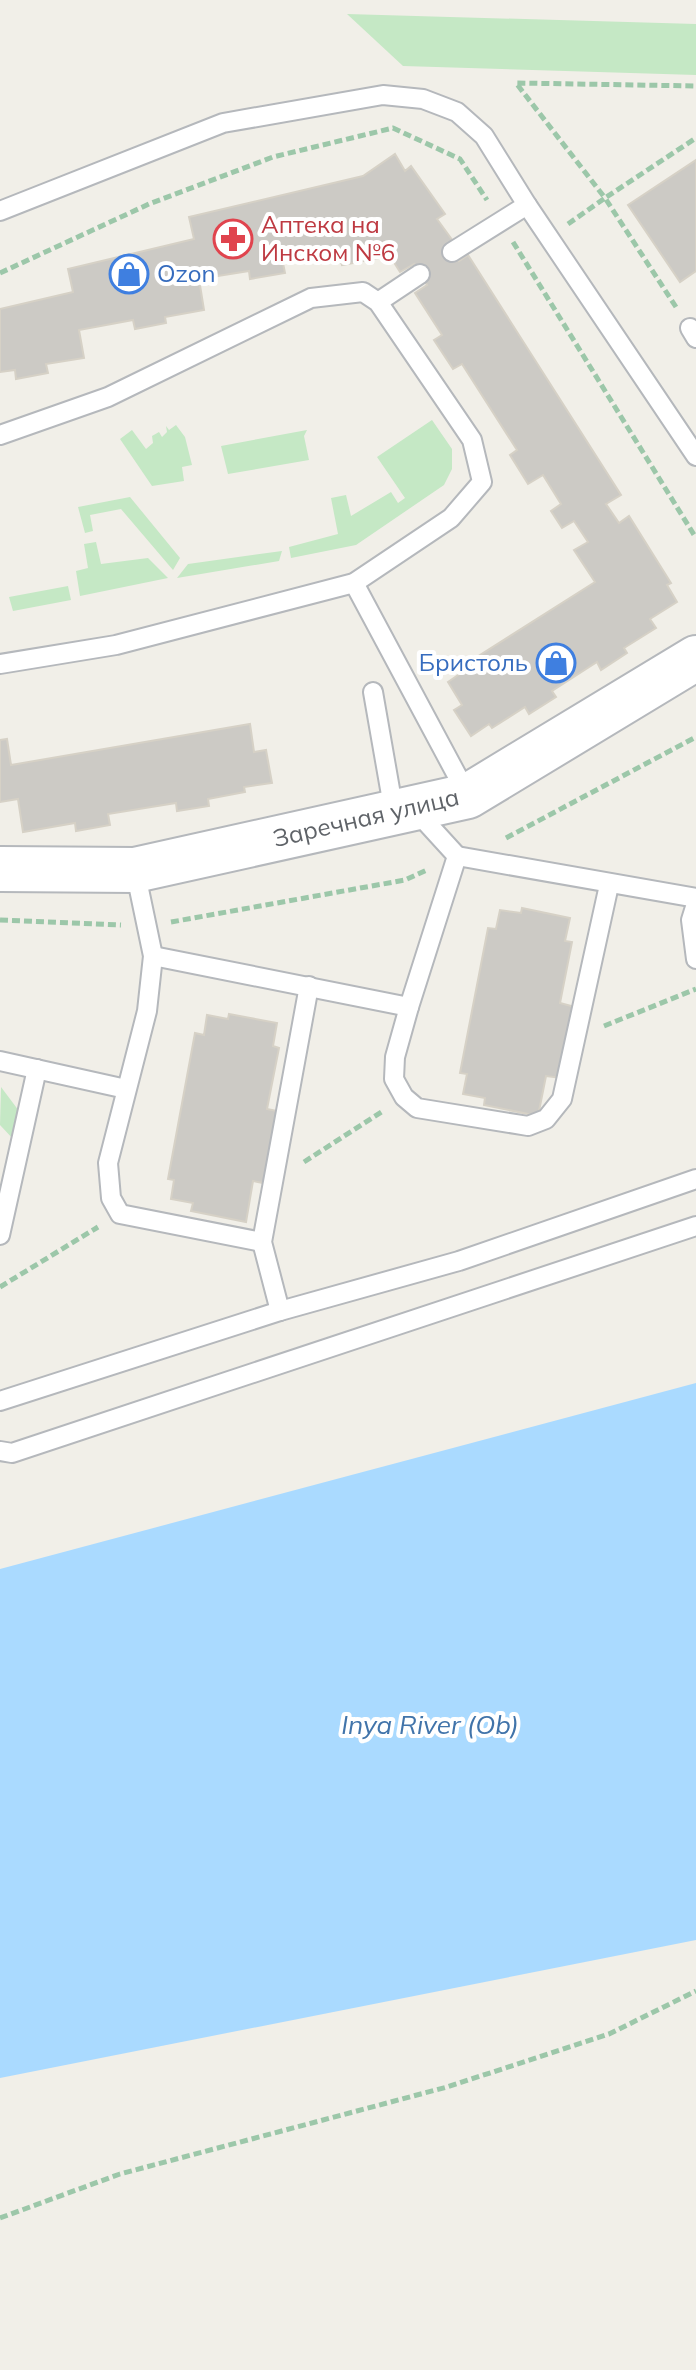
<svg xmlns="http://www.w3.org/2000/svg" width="696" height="2370" font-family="Mulish,sans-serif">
	<rect width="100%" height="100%" fill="#f1efe8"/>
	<g fill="#c5e8c5">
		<polygon points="347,14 696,24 696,75 403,66"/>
		<polygon points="432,420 452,449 452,469 444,485 356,545 291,558 289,547 338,534 331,498 346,495 351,516 391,492 398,503 405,498 377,457"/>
		<polygon points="176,425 185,437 192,465 182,467 184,481 152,486 120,439 132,430 146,449 153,443 152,436 159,432 162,437 167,432 166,426 169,430"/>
		<polygon points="307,430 304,436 309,460 228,474 221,446"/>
		<polygon points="130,497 180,558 173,570 121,509 90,515 93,531 85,533 78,507"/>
		<polygon points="96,542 101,564 148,558 168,578 80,596 76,571 88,568 84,544"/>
		<polygon points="282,551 279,561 177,578 188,564"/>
		<polygon points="68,586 71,600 13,611 9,597"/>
		<polygon points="1,1087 22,1115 15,1141 0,1125"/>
	</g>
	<polygon fill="#aadaff" points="696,1383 696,1940 0,2078 0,1569"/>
	<g fill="#cccac5" stroke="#d6d1c6" stroke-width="2">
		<polygon points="395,154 405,171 411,166 445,214 437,219 453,241 448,245 459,261 468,255 621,495 606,504 619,523 629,516 671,583 667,585 677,602 650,619 656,628 624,648 627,653 601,670 597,662 552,691 556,697 529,714 525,707 492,728 489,724 471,736 454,710 462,705 448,682 461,673 458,669 595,582 574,550 588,542 574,521 562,528 551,511 561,504 543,475 528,484 510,455 517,450 462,364 453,369 434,340 442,335 415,293 427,285 414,264 400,272 390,256 342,265 338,253 283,263 285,273 250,279 249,271 199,279 204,310 165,317 166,323 135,329 133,320 79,330 84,358 46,364 48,373 16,379 15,370 0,372 0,309 73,292 68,269 194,239 189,217 363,176"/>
		<polygon points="696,160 696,271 680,282 628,205"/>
		<polygon points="250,724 254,752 266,750 272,783 244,787 245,792 208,799 209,806 177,811 176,803 108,814 110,825 76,831 75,823 23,832 18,799 0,802 0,740 7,739 11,765"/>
		<polygon points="522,908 570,918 565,941 572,942 560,1003 575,1007 561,1078 546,1076 538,1116 484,1105 485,1098 463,1094 467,1074 460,1073 488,928 496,929 500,910 521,913"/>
		<polygon points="229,1014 277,1023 273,1046 279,1048 267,1109 282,1112 268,1184 253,1181 246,1222 191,1211 193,1203 171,1199 174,1180 168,1179 195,1033 204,1035 207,1015 228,1019"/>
	</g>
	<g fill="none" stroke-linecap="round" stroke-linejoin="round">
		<defs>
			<g id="service">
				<polyline points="527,205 696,456"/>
				<polyline points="0,211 223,123 383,95 423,99 457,112 484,136 527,205 452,252"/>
				<polyline points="378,302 420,274"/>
				<polyline points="690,328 696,338"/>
				<polyline points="0,435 108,397 311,298 363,292 378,302 472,440 482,482 451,518 354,583 116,645 0,664"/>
				<polyline points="354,583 468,796"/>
				<polyline points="373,692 394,812"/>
				<polyline points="457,856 696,898"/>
				<polyline points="135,870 153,956 147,1011 108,1163 111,1198 120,1214 262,1242"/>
				<polyline points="696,904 691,920 696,959"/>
				<polyline points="153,956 409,1007 457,856 415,810"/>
				<polyline points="409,1007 395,1057 394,1079 404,1097 417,1108 528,1126 546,1119 562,1099 609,885"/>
				<polyline points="0,1061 126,1089"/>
				<polyline points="0,1235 37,1069"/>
				<polyline points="280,1311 262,1242 309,986"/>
				<polyline points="0,1401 280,1311 459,1261 696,1179"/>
				<polyline points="0,1451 12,1453 696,1226"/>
			</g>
			<polyline id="tertiary" points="0,869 135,870 468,796 696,658"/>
		</defs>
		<use href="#service" stroke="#b5b8bc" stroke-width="22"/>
		<use href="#tertiary" stroke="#b5b8bc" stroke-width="48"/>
		<g stroke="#9cc7a9" stroke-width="5" stroke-dasharray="8 4" stroke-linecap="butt">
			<polyline points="568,224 605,198 516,83 696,86"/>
			<polyline points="513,242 696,538"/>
			<polyline points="0,273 149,204 273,157 393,128 460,159 487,200"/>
			<polyline points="676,307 605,198 696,138"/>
			<polyline points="506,838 696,737"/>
			<polyline points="0,920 121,925"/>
			<polyline points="171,922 405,880 427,870"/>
			<polyline points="604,1026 696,989"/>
			<polyline points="304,1162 383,1111"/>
			<polyline points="0,1287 98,1227"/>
			<polyline points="0,2218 120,2174 447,2087 609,2034 696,1991"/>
		</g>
		<use href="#service" stroke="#fff" stroke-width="18"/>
		<use href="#tertiary" stroke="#fff" stroke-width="44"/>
	</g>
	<defs>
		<symbol id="pharmacy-ring" viewBox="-11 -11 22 22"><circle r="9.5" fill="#fff" stroke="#e0444e" stroke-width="1.5"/><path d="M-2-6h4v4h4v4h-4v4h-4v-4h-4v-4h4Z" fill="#e0444e"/></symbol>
		<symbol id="shop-ring" viewBox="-11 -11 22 22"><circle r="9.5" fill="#fff" stroke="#3f7fe0" stroke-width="1.5"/><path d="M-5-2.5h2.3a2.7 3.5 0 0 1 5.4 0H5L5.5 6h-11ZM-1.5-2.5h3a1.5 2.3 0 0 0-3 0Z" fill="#3f7fe0"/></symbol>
	</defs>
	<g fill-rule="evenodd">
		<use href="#pharmacy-ring" x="211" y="217" width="44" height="44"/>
		<use href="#shop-ring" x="107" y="252" width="44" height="44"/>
		<use href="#shop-ring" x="534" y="641" width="44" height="44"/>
	</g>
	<g text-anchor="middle" stroke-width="8" stroke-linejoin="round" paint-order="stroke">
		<g font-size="24" fill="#be3a42" stroke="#fff" text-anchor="start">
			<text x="261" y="233">Аптека на<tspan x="261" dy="28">Инском №6</tspan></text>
		</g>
		<g font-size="24" fill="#366cbe" stroke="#fff" text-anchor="start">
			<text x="157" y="282">Ozon</text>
			<text x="528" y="671" text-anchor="end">Бристоль</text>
		</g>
		<g font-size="24" fill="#5f6368" stroke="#fff">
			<text transform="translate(366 818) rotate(-13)" y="8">Заречная улица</text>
		</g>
		<g font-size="26" font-style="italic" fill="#4174aa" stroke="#fff">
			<text x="430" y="1734">Inya River (Ob)</text>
		</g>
	</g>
</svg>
